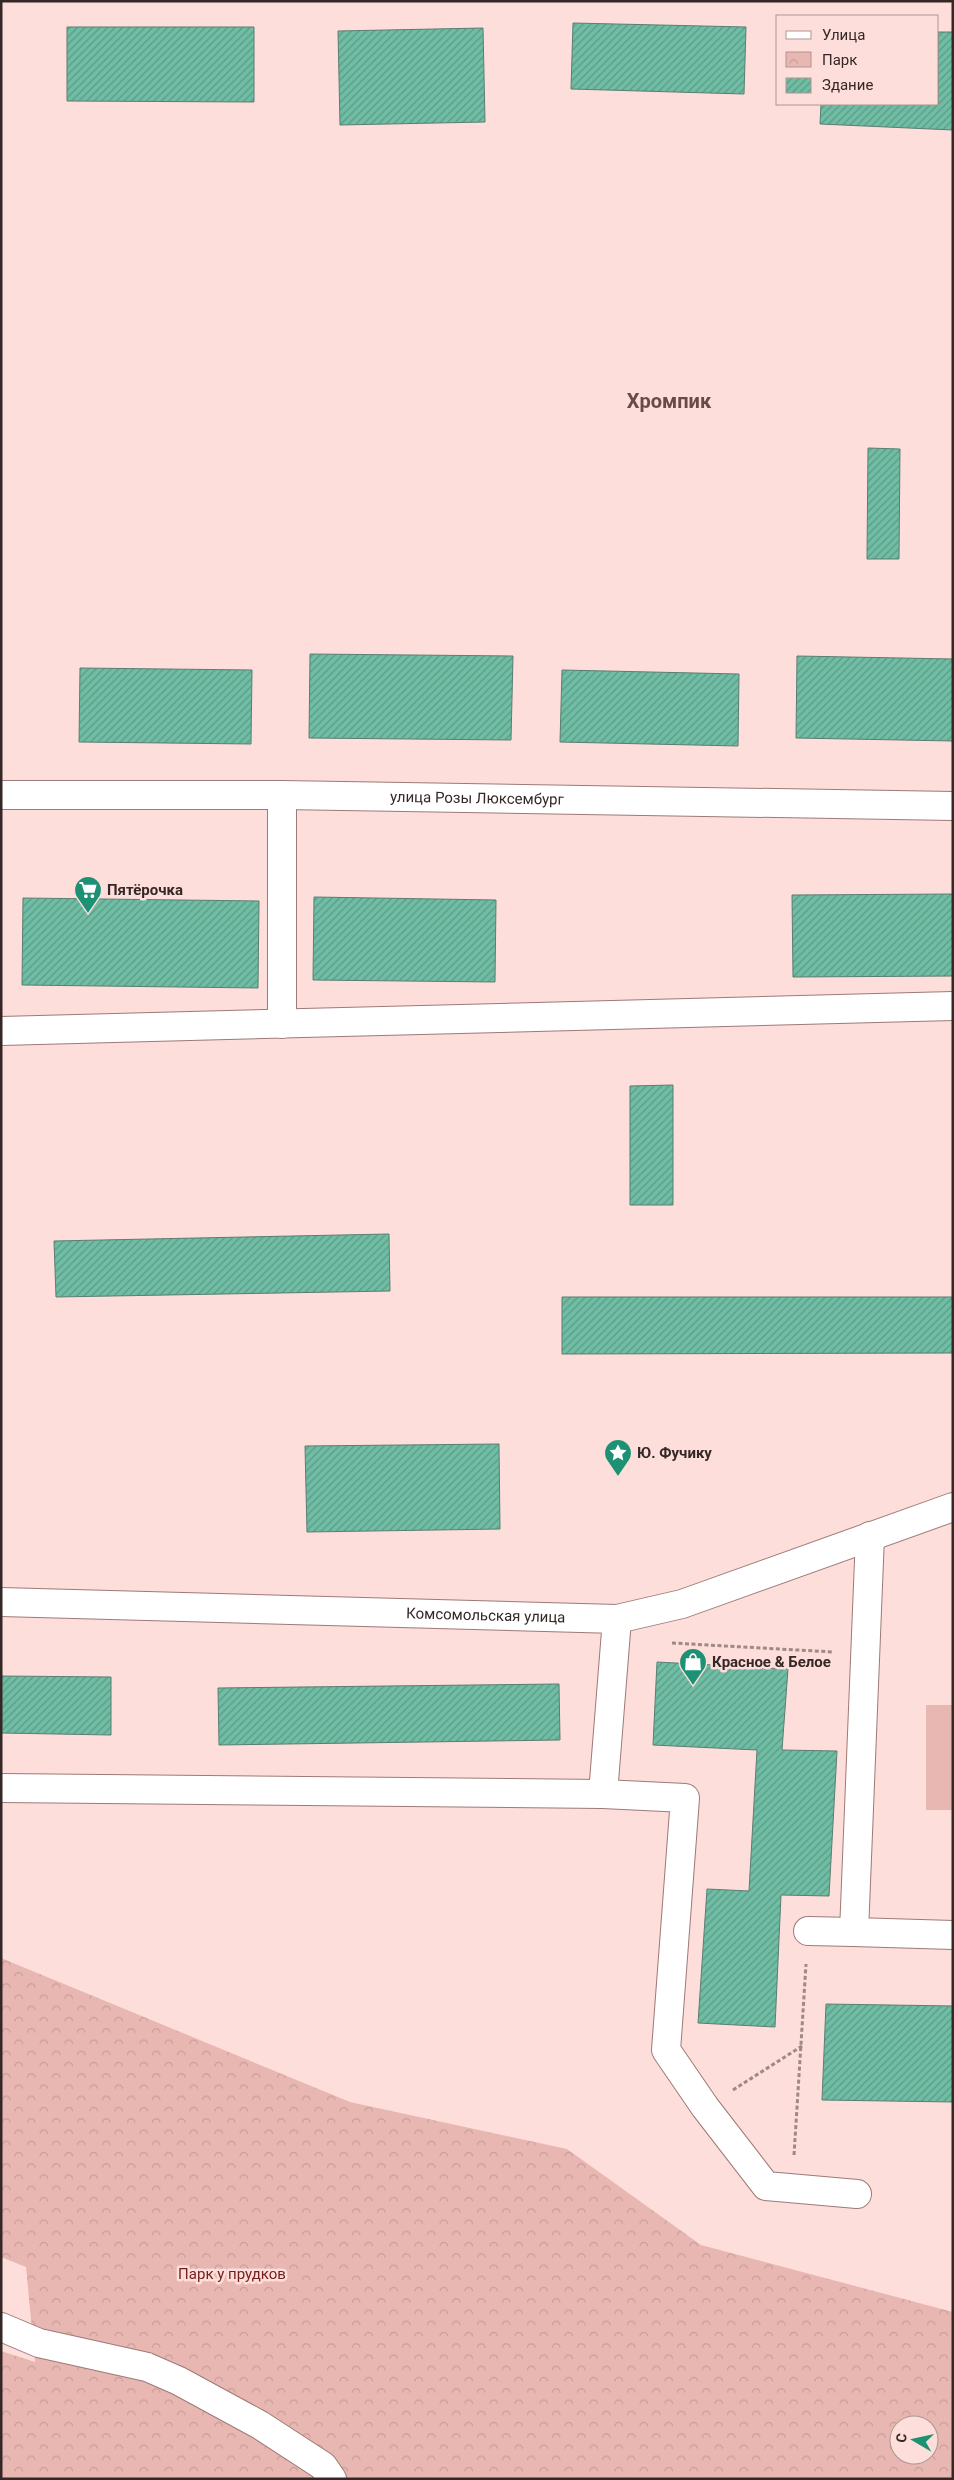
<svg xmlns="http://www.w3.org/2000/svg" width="954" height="2480" font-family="Roboto,sans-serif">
	<defs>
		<pattern id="park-crowns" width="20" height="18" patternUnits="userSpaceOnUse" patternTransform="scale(1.25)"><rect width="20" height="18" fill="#e9b7b2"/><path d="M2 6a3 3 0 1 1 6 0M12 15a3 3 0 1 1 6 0" fill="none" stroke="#c89d99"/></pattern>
		<pattern id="building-hatch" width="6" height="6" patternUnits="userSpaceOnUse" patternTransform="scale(1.25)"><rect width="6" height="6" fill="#6fbda4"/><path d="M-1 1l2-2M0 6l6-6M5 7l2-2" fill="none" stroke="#5c9a85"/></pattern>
	</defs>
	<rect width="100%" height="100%" fill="#fddeda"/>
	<path fill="url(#park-crowns)" fill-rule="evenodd" d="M 1,1958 L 350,2102 L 567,2149 L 701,2245 L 953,2312 L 953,2479 L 1,2479 L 1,2351 L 35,2362 L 26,2267 L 1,2257 ZM 899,2425 L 929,2425 L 929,2455 L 899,2455 Z"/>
	<rect fill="#e9b7b2" x="926" y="1705" width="27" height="105"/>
	<g fill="url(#building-hatch)" stroke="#5b7e71">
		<polygon points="573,23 746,27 744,94 571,89"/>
		<polygon points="67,27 254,27 254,102 67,101"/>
		<polygon points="483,28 485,122 340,125 338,31"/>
		<polygon points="938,32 953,32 953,130 820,124 821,104 938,104"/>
		<polygon points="868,448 900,449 899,559 867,559"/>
		<polygon points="310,654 513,656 511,740 309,738"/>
		<polygon points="797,656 953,659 953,741 796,738"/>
		<polygon points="80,668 252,670 251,744 79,742"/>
		<polygon points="562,670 739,674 738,746 560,742"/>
		<polygon points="953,894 953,976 793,977 792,895"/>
		<polygon points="314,897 496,900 495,982 313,980"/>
		<polygon points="23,898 259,901 258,988 22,985"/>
		<polygon points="673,1085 673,1205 630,1205 630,1086"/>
		<polygon points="389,1234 390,1291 56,1297 54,1241"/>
		<polygon points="562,1297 953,1297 953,1353 562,1354"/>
		<polygon points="499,1444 500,1529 307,1532 305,1446"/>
		<polygon points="657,1662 788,1669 782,1750 837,1751 829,1896 781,1895 775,2027 698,2023 707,1889 749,1891 757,1750 653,1745"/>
		<polygon points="1,1676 111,1677 111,1735 1,1733"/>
		<polygon points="559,1684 560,1740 219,1745 218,1688"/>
		<polygon points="826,2004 953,2006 953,2102 822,2100"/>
	</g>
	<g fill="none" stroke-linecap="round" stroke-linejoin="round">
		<defs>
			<g id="minor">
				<path id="s1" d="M 1,795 L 282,795 L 953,806"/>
				<polyline points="282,1024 282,795"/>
				<polyline points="1,1031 953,1006"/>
				<polyline points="870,1536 854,1932 953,1935"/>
				<path id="s2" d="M 1,1602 L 617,1619 L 682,1604 L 953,1507"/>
				<polyline points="1,1788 603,1794 617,1619"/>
				<polyline points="603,1794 685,1798 666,2050 705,2107 766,2186 857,2194"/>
				<polyline points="808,1931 854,1932"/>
				<polyline points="1,2327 39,2343 147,2367 179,2381 260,2425 323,2466 332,2479"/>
			</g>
		</defs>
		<use href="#minor" stroke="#9d7a76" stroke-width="30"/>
		<g stroke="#9f8885" stroke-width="3" stroke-dasharray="4 2.5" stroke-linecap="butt">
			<polyline points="672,1643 833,1652"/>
			<polyline points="733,2090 802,2046"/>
			<polyline points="794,2155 806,1964"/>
		</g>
		<use href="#minor" stroke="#fff" stroke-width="28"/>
	</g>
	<defs>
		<symbol id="supermarket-pin" viewBox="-11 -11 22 30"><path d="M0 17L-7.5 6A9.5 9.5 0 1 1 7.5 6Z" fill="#1c9174" stroke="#fddeda"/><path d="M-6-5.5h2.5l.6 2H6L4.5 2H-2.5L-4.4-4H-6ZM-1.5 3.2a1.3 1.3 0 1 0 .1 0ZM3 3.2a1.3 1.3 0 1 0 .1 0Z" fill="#fff"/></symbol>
		<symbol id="sight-pin" viewBox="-11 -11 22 30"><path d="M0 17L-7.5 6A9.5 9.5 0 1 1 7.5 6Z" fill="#1c9174" stroke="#fddeda"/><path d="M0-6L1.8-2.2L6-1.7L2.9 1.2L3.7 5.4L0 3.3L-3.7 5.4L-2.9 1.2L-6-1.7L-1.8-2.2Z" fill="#fff"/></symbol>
		<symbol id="shop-pin" viewBox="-11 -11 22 30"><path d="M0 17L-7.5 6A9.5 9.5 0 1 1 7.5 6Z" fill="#1c9174" stroke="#fddeda"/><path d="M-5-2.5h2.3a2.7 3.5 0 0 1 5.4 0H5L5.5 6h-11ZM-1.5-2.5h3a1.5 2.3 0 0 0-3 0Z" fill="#fff"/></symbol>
	</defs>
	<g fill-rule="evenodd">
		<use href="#supermarket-pin" x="72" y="874" width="32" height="43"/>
		<use href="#sight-pin" x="602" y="1437" width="32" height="43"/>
		<use href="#shop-pin" x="677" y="1646" width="32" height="43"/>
	</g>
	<g text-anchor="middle" stroke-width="5" stroke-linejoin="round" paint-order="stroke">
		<g font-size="15" fill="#352725" stroke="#fddeda">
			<text dy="5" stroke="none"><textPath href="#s1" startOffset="476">улица Розы Люксембург</textPath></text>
			<text dy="5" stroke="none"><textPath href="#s2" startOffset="485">Комсомольская улица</textPath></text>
		</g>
		<g font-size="15" font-weight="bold" fill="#352725" stroke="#fddeda" text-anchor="start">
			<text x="107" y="895">Пятёрочка</text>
			<text x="637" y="1458">Ю. Фучику</text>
			<text x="712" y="1667">Красное &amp; Белое</text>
		</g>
		<g font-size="15" fill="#742120" stroke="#fddeda">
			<text x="232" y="2279">Парк у прудков</text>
		</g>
		<g font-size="20" font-weight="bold" fill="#6a4a47" stroke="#fddeda">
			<text x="669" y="408">Хромпик</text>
		</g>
	</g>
	<rect width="954" height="2480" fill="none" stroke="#352725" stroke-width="5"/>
	<rect x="776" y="15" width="162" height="90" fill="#fddeda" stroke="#ad9592"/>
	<rect x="786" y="31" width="25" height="8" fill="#ffffff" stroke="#ad9592"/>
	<text x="822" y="40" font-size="15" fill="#352725">Улица</text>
	<rect x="786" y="52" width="25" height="15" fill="url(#park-crowns)" stroke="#ad9592"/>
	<text x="822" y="65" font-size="15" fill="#352725">Парк</text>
	<rect x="786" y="78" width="25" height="15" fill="url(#building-hatch)" stroke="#ad9592"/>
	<text x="822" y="90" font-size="15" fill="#352725">Здание</text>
	<g transform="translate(914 2440) rotate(279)"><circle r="24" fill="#fddeda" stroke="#ad9592"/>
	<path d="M0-4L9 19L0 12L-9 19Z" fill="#1c9174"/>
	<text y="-8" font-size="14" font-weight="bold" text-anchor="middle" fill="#352725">С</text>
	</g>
</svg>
